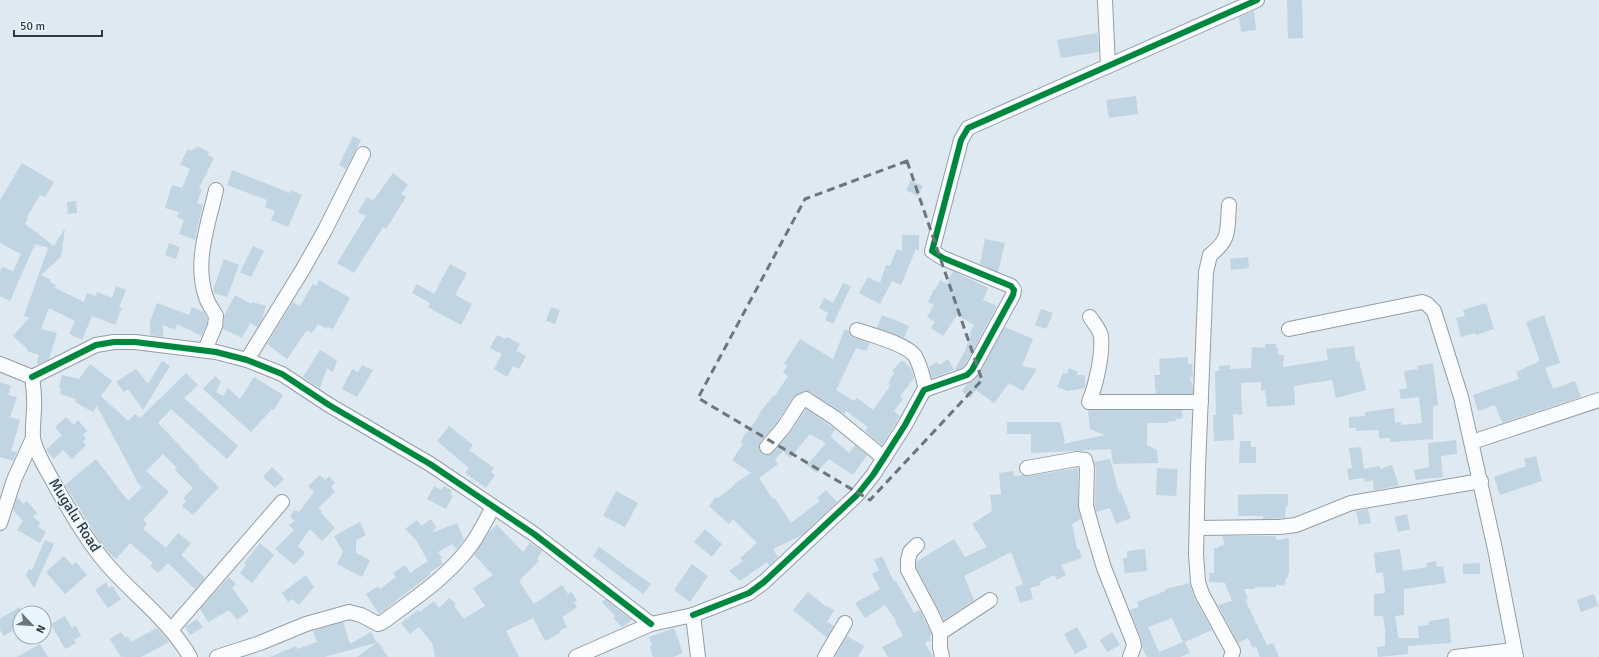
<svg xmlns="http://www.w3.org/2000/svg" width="1599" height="657" font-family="Signika,sans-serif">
	<rect width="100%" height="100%" fill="#dee9f1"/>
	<g fill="#c1d4e1" fill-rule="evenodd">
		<polygon points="1287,0 1302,0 1303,38 1288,39"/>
		<polygon points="1254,11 1256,30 1241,32 1239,17"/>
		<polygon points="1097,33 1099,52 1061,58 1057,40"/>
		<polygon points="1136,96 1138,114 1109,118 1106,100"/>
		<polygon points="353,136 361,140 346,169 339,165"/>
		<polygon points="197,146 209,152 208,155 214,158 199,188 202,190 197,203 203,205 197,229 195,240 179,234 184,220 177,217 179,212 165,208 172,185 182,188 190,169 180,164 188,149 192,151 194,148 196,149"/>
		<polygon points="22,163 54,182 45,197 40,195 27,217 28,218 25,224 54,246 65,228 61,257 41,275 51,280 50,282 56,285 55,288 84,302 87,293 96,296 97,292 112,298 116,286 126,290 119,307 122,308 115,325 92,316 82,340 69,334 75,321 49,308 41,329 57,333 49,359 39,364 37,363 39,355 27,351 28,349 13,336 29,318 24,316 48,248 35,244 10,301 0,296 0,272 2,267 13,271 21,254 0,243 0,200"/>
		<polygon points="232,170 290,193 291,190 302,195 288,227 271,220 275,211 265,207 267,200 227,185"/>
		<polygon points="393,173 408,185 401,194 406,197 386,229 383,227 354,273 337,263 366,216 358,212 367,197 373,201"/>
		<polygon points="911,180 923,186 918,196 906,190"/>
		<polygon points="76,201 77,213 68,214 67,202"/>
		<polygon points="902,235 919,235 919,251 916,249 901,285 892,281 880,304 859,293 868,277 880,283 886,265 890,266 897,249 902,251"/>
		<polygon points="985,239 1005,243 998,272 980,264"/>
		<polygon points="169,243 180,247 176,259 165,255"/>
		<polygon points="253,246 264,251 251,277 240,272"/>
		<polygon points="1248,257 1249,268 1231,270 1230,259"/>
		<polygon points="224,259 239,265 227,297 214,293 213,290"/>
		<polygon points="450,264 467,273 455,295 472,304 461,325 428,307 430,303 412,293 417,284 434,294"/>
		<polygon points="953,271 988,288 983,300 997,306 965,365 962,368 954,371 967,347 966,347 971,335 969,335 974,325 957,315 943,336 931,328 935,322 927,317 934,305 928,302 934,289 935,290 940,280 947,284"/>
		<polygon points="319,280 350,298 333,329 328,327 327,329 318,324 312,333 307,330 287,359 267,344 293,302 300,306 313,284 316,286"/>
		<polygon points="843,283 851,286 833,324 825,320 828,313 819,308 824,298 833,303"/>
		<polygon points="235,295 251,304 252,302 266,306 262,320 257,327 250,323 242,338 223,329 224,316"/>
		<polygon points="157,303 189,315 192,307 204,312 207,318 207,324 202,336 177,324 175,330 163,325 163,337 150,335 150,322"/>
		<polygon points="1486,303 1494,329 1476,335 1475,333 1461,337 1456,318 1465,316 1463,310"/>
		<polygon points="551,307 560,310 555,324 546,321"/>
		<polygon points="1041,309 1053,313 1046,329 1035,325"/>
		<polygon points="882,315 909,326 904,338 877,328"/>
		<polygon points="1544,315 1560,363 1545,368 1553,389 1575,381 1581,397 1502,423 1495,405 1478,411 1473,395 1519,379 1516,372 1540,361 1526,322"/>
		<polygon points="1005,327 1033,339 1022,366 1037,369 1023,391 1009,383 994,403 976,390 970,398 962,391 967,384 973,381 979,374"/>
		<polygon points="845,329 849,331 850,335 854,338 870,343 866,351 856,348 836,390 854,401 857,398 873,410 891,385 888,383 894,373 892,371 902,360 911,368 914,378 900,396 903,399 894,411 900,416 882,445 865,431 868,427 846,411 844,414 811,392 803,391 793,397 777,422 760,442 759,449 762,454 769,455 773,453 791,432 806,409 835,429 829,440 831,437 849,453 855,445 867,455 853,475 829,459 816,473 807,465 826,443 810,434 790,458 783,451 775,460 778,464 759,478 773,499 775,498 791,523 820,501 817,498 826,490 837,502 802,535 773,549 778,557 769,566 767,562 740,581 729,571 743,561 740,558 757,543 733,519 729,524 709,506 716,497 718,498 735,485 734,484 751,473 732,460 743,444 741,443 743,437 757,419 761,411 774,395 775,396 788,376 783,372 787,366 784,364 800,339 833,359"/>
		<polygon points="497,335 505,339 507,337 520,344 516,351 526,356 519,369 513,366 507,377 494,369 502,354 490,348"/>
		<polygon points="1265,344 1276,344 1276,348 1278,348 1278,355 1284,355 1283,367 1328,360 1326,349 1354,346 1356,362 1359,361 1366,390 1336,398 1332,380 1294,386 1295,405 1267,407 1265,390 1261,390 1261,382 1241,383 1242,415 1233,414 1234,440 1214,441 1213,415 1216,415 1215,371 1219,371 1219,366 1230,365 1230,369 1251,368 1252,347 1265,348"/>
		<polygon points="320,350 337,361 333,372 327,368 320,388 303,377"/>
		<polygon points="1188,357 1188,364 1192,364 1193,377 1190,377 1193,387 1193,394 1156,394 1154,375 1160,375 1159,359"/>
		<polygon points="948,359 954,370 932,378 929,367 937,362 939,365"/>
		<polygon points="162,361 170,366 143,410 128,389 124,392 116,382 136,369 148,384"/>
		<polygon points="1433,363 1438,405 1433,406 1433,439 1391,442 1390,438 1379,438 1379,430 1356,431 1356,428 1349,428 1349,417 1365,416 1365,412 1394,408 1395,423 1401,422 1401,425 1422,423 1419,397 1401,399 1399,390 1407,388 1404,371 1418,369 1417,366"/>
		<polygon points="90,364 112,381 101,396 128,421 135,414 140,418 186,373 198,385 184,398 238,446 227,459 171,409 158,423 199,466 198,467 219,487 193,515 182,506 186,501 183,498 193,488 175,470 177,468 163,454 146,471 169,492 143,520 147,523 143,529 166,548 178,533 191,543 181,555 205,578 195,589 168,563 158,573 150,566 153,563 130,543 116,559 110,554 98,539 65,485 96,459 128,501 142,488 136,481 137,481 97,406 93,412 75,402 76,399 60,394 61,389 59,388 62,375 79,379"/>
		<polygon points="362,365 373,370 357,397 342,389 352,369 358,372"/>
		<polygon points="1069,368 1078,372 1077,375 1085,375 1085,388 1068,391 1057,387 1063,373 1067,374"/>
		<polygon points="215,376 221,382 216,392 223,396 228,388 240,399 254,377 283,395 274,410 272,409 251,432 203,389"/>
		<polygon points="0,382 11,386 8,395 17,397 10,417 20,420 11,451 17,452 13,461 0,457"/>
		<polygon points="1088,410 1182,410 1183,418 1176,419 1176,421 1167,422 1167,423 1147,423 1147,445 1157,450 1158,463 1113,464 1111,449 1031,453 1031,434 1007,434 1007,422 1060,422 1065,441 1063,444 1104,435 1090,429"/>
		<polygon points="66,417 74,425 78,420 87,431 83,435 86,438 83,442 86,445 72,459 63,450 54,459 46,450 62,435 55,427"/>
		<polygon points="449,426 473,445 469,450 494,468 491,472 495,475 486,488 465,473 469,468 437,441"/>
		<polygon points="1456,440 1457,454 1441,456 1443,477 1416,480 1414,470 1429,467 1428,443"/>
		<polygon points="1240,441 1251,441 1251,447 1256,447 1256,463 1239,463"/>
		<polygon points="1361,447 1364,469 1380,466 1380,469 1392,465 1399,486 1374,490 1373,480 1365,482 1364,478 1349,480 1347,469 1352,468 1349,448"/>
		<polygon points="1536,456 1542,481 1500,495 1494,477 1526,466 1524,459"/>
		<polygon points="1110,459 1119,493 1121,492 1131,518 1116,524 1110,508 1096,512 1095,505 1096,468 1094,462"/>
		<polygon points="272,467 284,479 275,488 263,477"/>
		<polygon points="1078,468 1078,506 1081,519 1072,524 1077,549 1079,549 1082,558 1061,565 1066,575 1057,580 1054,575 1040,582 1041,585 1030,588 1033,599 1020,603 1015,587 1023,584 1011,552 964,576 974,600 944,620 916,568 916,562 954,539 965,557 987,547 972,524 992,511 990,495 1001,494 999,473 1013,471 1014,476 1022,475 1029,476"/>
		<polygon points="1157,468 1178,469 1176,496 1156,495"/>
		<polygon points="320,475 325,480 329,476 335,483 331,487 335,492 318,508 322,511 321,513 335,528 322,541 310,529 298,546 305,553 294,565 275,549 294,530 289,525 295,521 290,517 294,510 299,512 314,492 308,486"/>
		<polygon points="434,486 441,490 444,486 452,491 450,494 453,496 446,509 427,499"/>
		<polygon points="616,491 638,503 625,527 603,516"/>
		<polygon points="1268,494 1288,494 1288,506 1286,506 1285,518 1263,519 1263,516 1238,516 1238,495"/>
		<polygon points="17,497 23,504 27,501 37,513 33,517 40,522 38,527 46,532 40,543 17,530 23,521 13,510"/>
		<polygon points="1368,509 1371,523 1359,525 1356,511"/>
		<polygon points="1407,514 1410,529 1398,532 1394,517"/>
		<polygon points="431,519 436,527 432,533 457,523 464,540 457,549 452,544 438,552 442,558 440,559 443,564 430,572 431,574 379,614 366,594 378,586 380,589 396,577 393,573 405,565 410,573 428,561 416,540 405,529 417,520 421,526"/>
		<polygon points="360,522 366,535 356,540 356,553 370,560 362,577 337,564 343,552 334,536"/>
		<polygon points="497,525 523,552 530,542 542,551 537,559 539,561 519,581 534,604 562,585 568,594 571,591 577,601 574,602 577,607 562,617 567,627 559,631 560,633 545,641 533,618 506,631 519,657 435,657 432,643 419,627 410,634 401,623 418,610 420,612 434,601 439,608 449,598 456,604 454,606 464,619 485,606 473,588 493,575 474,555 489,532"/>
		<polygon points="705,529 722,544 712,557 694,542"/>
		<polygon points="1222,536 1275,536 1277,540 1289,538 1289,574 1288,574 1288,578 1286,578 1284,586 1276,584 1276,587 1255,587 1255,589 1244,589 1248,599 1245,600 1267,645 1273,643 1279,657 1260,657 1256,646 1253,648 1248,638 1238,643 1218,605 1232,601 1225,583 1209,582 1209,573 1214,573 1214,548 1219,548 1219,546 1225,545"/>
		<polygon points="45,540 54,544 34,588 26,575 29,569 32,570"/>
		<polygon points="260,543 274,555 252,583 240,573 246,565 244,563"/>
		<polygon points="599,547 651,584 643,594 593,556"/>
		<polygon points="1145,549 1147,571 1125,573 1123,558 1127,558 1127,551"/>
		<polygon points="1400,549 1403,571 1427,567 1426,563 1436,561 1437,567 1443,566 1446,583 1404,589 1404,615 1395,616 1398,635 1399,638 1419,638 1418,626 1429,625 1429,621 1449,618 1451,643 1408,646 1408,654 1378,657 1377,647 1385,646 1385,629 1383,616 1374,616 1374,594 1385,593 1383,572 1376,573 1374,553"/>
		<polygon points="64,556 72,565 76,562 87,575 65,594 46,572"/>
		<polygon points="882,556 894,582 896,581 914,613 920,610 923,617 932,635 929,637 931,640 925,643 933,657 888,657 882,647 903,636 895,621 896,621 885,605 865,618 855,603 880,589 872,574 879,570 874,560"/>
		<polygon points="1480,563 1480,574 1463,574 1463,564"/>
		<polygon points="692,564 708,576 690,602 674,590"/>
		<polygon points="306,575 314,587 299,605 292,599 288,602 282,593"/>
		<polygon points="229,577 236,584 232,588 249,611 237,620 229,610 208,622 200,609"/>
		<polygon points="106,582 109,588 112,586 121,599 108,608 95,590"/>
		<path d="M 1190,583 L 1194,598 L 1212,630 L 1185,642 L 1190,653 L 1180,657 L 1147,657 L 1142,648 L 1141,638 L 1130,610 L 1139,607 L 1137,602 L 1165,591 L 1165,589 ZM 1172,618 L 1183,642 L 1159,652 L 1148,627 Z"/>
		<polygon points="808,592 824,605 834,610 827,622 834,626 827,638 793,610"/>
		<polygon points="1594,594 1598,606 1581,612 1577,600"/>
		<polygon points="605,599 632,620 622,627 613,618 615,616 602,602"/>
		<polygon points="20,607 20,626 4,636 0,630 0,619"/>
		<polygon points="65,616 72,628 76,626 81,636 74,640 76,643 65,649 51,624"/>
		<polygon points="197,619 203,627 190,635 185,627"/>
		<polygon points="343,622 350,644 371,632 377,643 378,642 388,657 357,657 376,643 324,657 270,657 296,646 297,649 317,642 313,631"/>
		<polygon points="1077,627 1088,647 1075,654 1064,634"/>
		<polygon points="157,628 169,642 141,657 121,657 110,639 121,632 125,638 127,636 131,642"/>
		<polygon points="674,628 683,653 673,657 653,657 650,647 652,646 649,637"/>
		<polygon points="1112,632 1120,645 1107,652 1100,640"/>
		<polygon points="847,636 864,646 858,657 835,657"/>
		<polygon points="40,644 48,657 17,657"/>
	</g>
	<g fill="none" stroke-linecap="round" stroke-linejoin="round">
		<defs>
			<g id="minor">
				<polyline points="1105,0 1108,66"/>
				<path d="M 1229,205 C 1227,230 1231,239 1210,255 L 1206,272 L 1198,467 L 1196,554 L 1198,582 L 1202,594 L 1233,651 L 1231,657"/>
				<path d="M 1090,317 C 1093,322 1100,330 1101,336 C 1103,354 1096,385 1089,402 L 1201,402"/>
				<polyline points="1289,329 1422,302 1427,304 1434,311 1461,397 1495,549 1516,657"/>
				<path d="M 857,330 C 871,335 907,344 915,356 C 921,366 923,378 926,389"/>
				<path d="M 205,350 L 215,326 L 216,316 C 213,310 209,305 207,300 C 193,264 208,225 216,190"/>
				<polyline points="247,360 303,269 325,230 363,154"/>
				<path d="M 0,364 L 32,377 C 33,384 34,391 34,398 C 35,411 32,425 33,438 C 36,454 47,470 55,485 C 70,511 85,538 105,562 C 132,594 169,620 190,657"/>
				<polyline points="32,377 96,345 114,342 135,342 216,352 247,360 282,374 329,405 430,464 534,534 651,624"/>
				<polyline points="1472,442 1599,400"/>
				<polyline points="767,447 784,427 800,402 806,399 835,418 884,458"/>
				<polyline points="1027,468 1077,459 1085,460 1087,468 1086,506 1092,528 1104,568 1133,641 1134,646 1130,657"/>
				<polyline points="0,523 14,480 33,438"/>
				<polyline points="1197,528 1279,527 1296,525 1351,503 1481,481"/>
				<polyline points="917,545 910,552 908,560 908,570 931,613 940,633 940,647 942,657"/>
				<polyline points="693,615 749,593 764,582 857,495 873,475 884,458 905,425 924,390 967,375 972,370 1013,295 1014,290 1011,286 943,258 932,251 961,140 968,128 1257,0"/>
				<polyline points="171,630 282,502"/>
				<polyline points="940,633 990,600"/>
				<path d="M 217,657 L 260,643 L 306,624 L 349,612 L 361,615 L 378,624 L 383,622 C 412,600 445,579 468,549 C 478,537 485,521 493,507"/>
				<polyline points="576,657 651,624 693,615 698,657"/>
				<polyline points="825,657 845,623"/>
				<polyline points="1455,657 1514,650"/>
			</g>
		</defs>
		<use href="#minor" stroke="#959ea4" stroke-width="16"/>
		<use href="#minor" stroke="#fafcfd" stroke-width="14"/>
		<defs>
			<g id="cycleway">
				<polyline points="32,377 96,345 114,342 135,342 216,352 247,360 282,374 329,405 430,464 534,534 651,624"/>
				<polyline points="693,615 749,593 764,582 857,495 873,475 884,458 905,425 924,390 967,375 972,370 1013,295 1014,290 1011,286 943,258 932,251 961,140 968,128 1257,0"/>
			</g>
		</defs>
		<use href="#cycleway" stroke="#eaf6ff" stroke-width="8"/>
		<use href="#cycleway" stroke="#00873e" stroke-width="6"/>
	</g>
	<path fill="none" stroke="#6e767d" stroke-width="3" stroke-dasharray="8 5" stroke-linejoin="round" d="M 907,161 L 982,380 L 870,500 L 698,398 L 805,199 Z"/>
	<g text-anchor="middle" stroke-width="3" stroke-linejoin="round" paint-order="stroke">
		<g font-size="15" fill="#31383e" stroke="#eaf6ff">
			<text transform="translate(75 515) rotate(58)" y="5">Mugalu Road</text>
		</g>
	</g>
	<g transform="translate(32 625) rotate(115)"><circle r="19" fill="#eaf6ff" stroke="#a0aab2"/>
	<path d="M0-3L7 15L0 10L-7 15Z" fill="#6e767d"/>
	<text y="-6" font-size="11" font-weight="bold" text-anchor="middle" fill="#31383e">N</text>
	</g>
	<path d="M14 30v6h88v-6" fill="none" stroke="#31383e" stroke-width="2"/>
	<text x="20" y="30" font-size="12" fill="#31383e" stroke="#eaf6ff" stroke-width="3" paint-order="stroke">50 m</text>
</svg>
